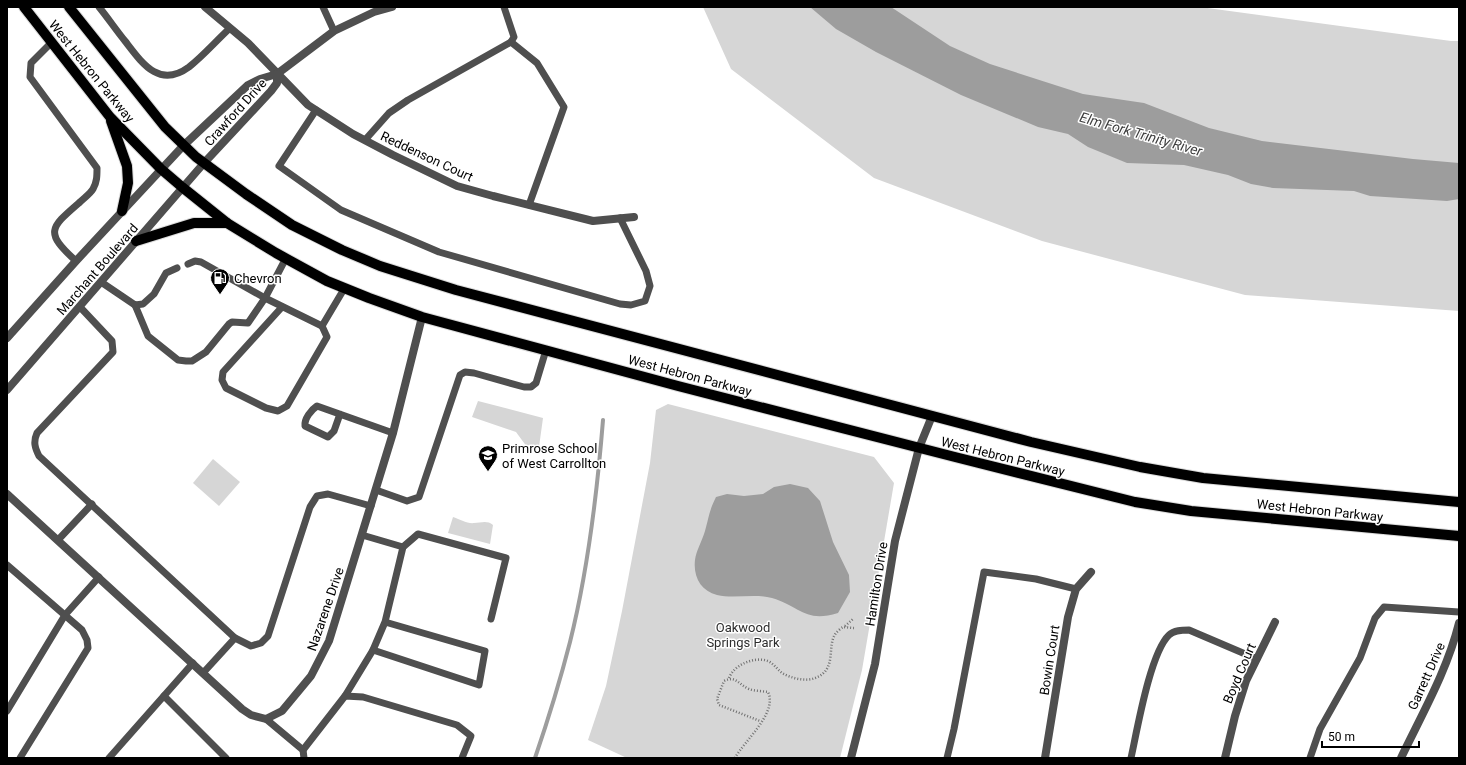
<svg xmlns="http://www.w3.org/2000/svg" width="1466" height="765" font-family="Roboto,sans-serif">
	<rect width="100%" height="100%" fill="#fff"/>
	<g fill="#d6d6d6">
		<polygon points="703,7 1200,7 1451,41 1459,41 1459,311 1245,295 1042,241 874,178 731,69"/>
		<polygon points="478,401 543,418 539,447 532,450 527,447 516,432 472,417"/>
		<polygon points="668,404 874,457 894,483 862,670 840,758 627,758 588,740 606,686 622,611 650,463 656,410"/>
		<polygon points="213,459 240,482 219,506 193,483"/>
		<path d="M 453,517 C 459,519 468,524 474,523 C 481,523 487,520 493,525 L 490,544 L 448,533 Z"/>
	</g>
	<g fill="#9d9d9d">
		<polygon points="810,7 891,7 950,46 990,64 1083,94 1144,103 1209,128 1262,141 1413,159 1459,163 1459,199 1447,201 1370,196 1354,191 1273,188 1251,184 1228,175 1184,165 1127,163 1088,147 1068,134 1038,127 961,95 876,52 836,29"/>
		<path d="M 790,484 L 808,488 L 820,501 L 833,542 L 849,575 L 850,592 L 838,613 C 805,623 801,607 772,598 C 754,593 735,599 717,595 C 701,591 693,577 695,560 C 696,551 702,541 705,531 C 709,517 709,511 716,497 L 727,494 L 744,496 L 763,494 L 774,487 Z"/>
	</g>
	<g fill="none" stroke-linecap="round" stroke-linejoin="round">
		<path stroke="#9d9d9d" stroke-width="4" d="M 535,758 C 548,720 560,681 570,642 C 588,570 597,495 603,420"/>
		<defs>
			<g id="primary">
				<polyline points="24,7 110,117 161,169 182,187 227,223 276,253 327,281 369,298 422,317 678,386 955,457 1135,502 1191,511 1459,536"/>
				<polyline points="69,7 165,127 196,157 246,194 292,225 342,250 380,266 456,290 1031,442 1140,467 1203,478 1459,502"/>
				<polyline points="111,121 127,166 128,183 122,211"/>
				<polyline points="136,241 194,223 227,223"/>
			</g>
		</defs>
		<use href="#primary" stroke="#dbdbdb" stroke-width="12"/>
		<g stroke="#717171" stroke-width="2.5" stroke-dasharray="1 2" stroke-linecap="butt">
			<polyline points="845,626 853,619"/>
			<path d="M 729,678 C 734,665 754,656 768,661 C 774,664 777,669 782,673 C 791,678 805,682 815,678 C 838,670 826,646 836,633 C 838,631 841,628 843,627 L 854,628"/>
			<path d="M 735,758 C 744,741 778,713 768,692 C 762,691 754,691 749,689 C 739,685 736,675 724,681 L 717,699 L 719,705 L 760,721"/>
		</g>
		<g stroke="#4f4f4f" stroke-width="7">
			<path d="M 99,7 C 108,18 116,30 125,41 C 142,63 159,89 189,67 C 203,56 216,41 229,29"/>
			<polyline points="323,7 334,31"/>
			<polyline points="511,42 537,63 564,107 529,205"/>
			<path d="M 51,43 L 31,63 L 30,77 L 97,168 C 97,176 97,182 93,189 C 90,194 84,198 80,202 C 50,228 44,232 76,261"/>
			<polyline points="316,110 279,166 341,210 439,252 620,304 631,305 645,301 650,286 646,271 620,218"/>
			<polyline points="365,140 389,113 408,100 511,42 514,37 504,7"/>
			<polyline points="188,264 195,261 201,262 265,298 322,326 344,289"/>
			<polyline points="101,282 135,305 143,304 154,294 166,273 177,268"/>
			<polyline points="135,305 148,336 178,360 186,361 192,361 206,352 229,324 232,322 248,323 265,298 286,258"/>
			<path d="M 80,307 L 112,341 L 113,352 L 37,433 C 33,442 35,448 39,456 L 235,638 L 203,673"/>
			<polyline points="282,307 223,372 222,380 226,388 266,408 278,411 287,406 327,337 322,326"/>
			<path d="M 340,414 L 334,431 L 328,437 L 305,426 C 304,419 311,410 317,406 L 393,433"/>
			<polyline points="376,490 407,501 419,497 460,375 465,372 474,373 524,387 531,387 536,383 546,350"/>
			<polyline points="362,535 403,547 385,622 485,651 479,685 373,650 385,622"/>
			<polyline points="58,540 92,504"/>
			<polyline points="403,547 418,534 506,558 491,619"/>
			<polyline points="7,565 82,630 87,640 88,648 20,758"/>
			<polyline points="235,638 251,646 261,643 268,636 310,507 317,496 328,494 371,506"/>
			<polyline points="164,696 226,758"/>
			<polyline points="345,696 373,650"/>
			<polyline points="7,711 65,615 99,577"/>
			<polyline points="266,719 303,750 304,758"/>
			<polyline points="303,750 345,696 363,697 457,725 471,736 462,758"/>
			<polyline points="109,758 193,663"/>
			<polyline points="947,758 954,729 984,572 1036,579 1076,589"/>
			<path d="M 1131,758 C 1137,731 1150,653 1169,635 C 1174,630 1182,630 1189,630 L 1257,659"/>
			<polyline points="1310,758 1320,729 1360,658 1375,618 1384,607 1459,612"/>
		</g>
		<g stroke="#4f4f4f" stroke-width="8">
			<polyline points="205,7 248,43 308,105 353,134 393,155 457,186 493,196 593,221 634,217"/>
			<polyline points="183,146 248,85 260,79 277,74 334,31 374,12 392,7"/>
			<polyline points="204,163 271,91 277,83 277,74"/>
			<polyline points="7,494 242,709 251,715 266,719 282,711 311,676 329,641 393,433 422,317"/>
			<polyline points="851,758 875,664 895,541 919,448 932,416"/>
			<polyline points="1045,758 1068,617 1076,589 1091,572"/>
			<polyline points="1225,758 1235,716 1246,681 1275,622"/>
			<path d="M 1401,758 C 1422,714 1447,671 1459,623"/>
		</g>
		<g stroke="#4f4f4f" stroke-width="8">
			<polyline points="7,338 76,261 183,146"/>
			<polyline points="7,390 204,163"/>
		</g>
		<use href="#primary" stroke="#000" stroke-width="10"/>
	</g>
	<defs>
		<symbol id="fuel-pin" viewBox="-11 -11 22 30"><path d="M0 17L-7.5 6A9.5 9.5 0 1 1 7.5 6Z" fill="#000" stroke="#fff"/><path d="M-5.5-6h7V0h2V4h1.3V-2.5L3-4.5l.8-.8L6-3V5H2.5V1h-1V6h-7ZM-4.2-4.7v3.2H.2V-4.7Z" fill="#fff"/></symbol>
		<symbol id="school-pin" viewBox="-11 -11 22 30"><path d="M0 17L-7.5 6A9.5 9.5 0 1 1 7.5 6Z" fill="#000" stroke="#fff"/><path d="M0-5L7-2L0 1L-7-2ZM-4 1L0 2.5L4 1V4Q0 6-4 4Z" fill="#fff"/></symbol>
	</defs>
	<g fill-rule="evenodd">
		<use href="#fuel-pin" x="209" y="267" width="22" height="30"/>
		<use href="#school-pin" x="477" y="444" width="22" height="30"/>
	</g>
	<g text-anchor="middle" stroke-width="3" stroke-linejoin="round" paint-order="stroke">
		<g font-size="13" fill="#000" stroke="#fff">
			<text transform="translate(92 71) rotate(51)" y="5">West Hebron Parkway</text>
			<text transform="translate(235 112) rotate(-48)" y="5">Crawford Drive</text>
			<text transform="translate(427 156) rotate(25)" y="5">Reddenson Court</text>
			<text transform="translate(97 269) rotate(-49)" y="5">Marchant Boulevard</text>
			<text transform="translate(690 375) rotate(15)" y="5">West Hebron Parkway</text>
			<text transform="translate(1003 456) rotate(14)" y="5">West Hebron Parkway</text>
			<text transform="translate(1320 510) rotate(6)" y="5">West Hebron Parkway</text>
			<text transform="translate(876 584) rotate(-81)" y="5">Hamilton Drive</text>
			<text transform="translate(325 609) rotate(-71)" y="5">Nazarene Drive</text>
			<text transform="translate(1049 660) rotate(-81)" y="5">Bowin Court</text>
			<text transform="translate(1239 673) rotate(-67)" y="5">Boyd Court</text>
			<text transform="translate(1426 676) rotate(-66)" y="5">Garrett Drive</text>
		</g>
		<g font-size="13" fill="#000" stroke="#fff" text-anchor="start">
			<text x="234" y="283">Chevron</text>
			<text x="502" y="453">Primrose School<tspan x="502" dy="15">of West Carrollton</tspan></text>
		</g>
		<g font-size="13" fill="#2d2d2d" stroke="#fff">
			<text x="743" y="632">Oakwood<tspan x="743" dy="15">Springs Park</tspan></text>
		</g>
		<g font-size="14" font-style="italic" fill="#3e3e3e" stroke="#fff">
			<text transform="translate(1141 134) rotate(16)" y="5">Elm Fork Trinity River</text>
		</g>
	</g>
	<rect width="1466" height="765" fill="none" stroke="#000000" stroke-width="16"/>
	<path d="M1322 741v6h97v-6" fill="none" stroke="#000000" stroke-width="2"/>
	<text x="1328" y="741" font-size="12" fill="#000000" stroke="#ffffff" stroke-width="3" paint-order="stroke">50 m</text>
</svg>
